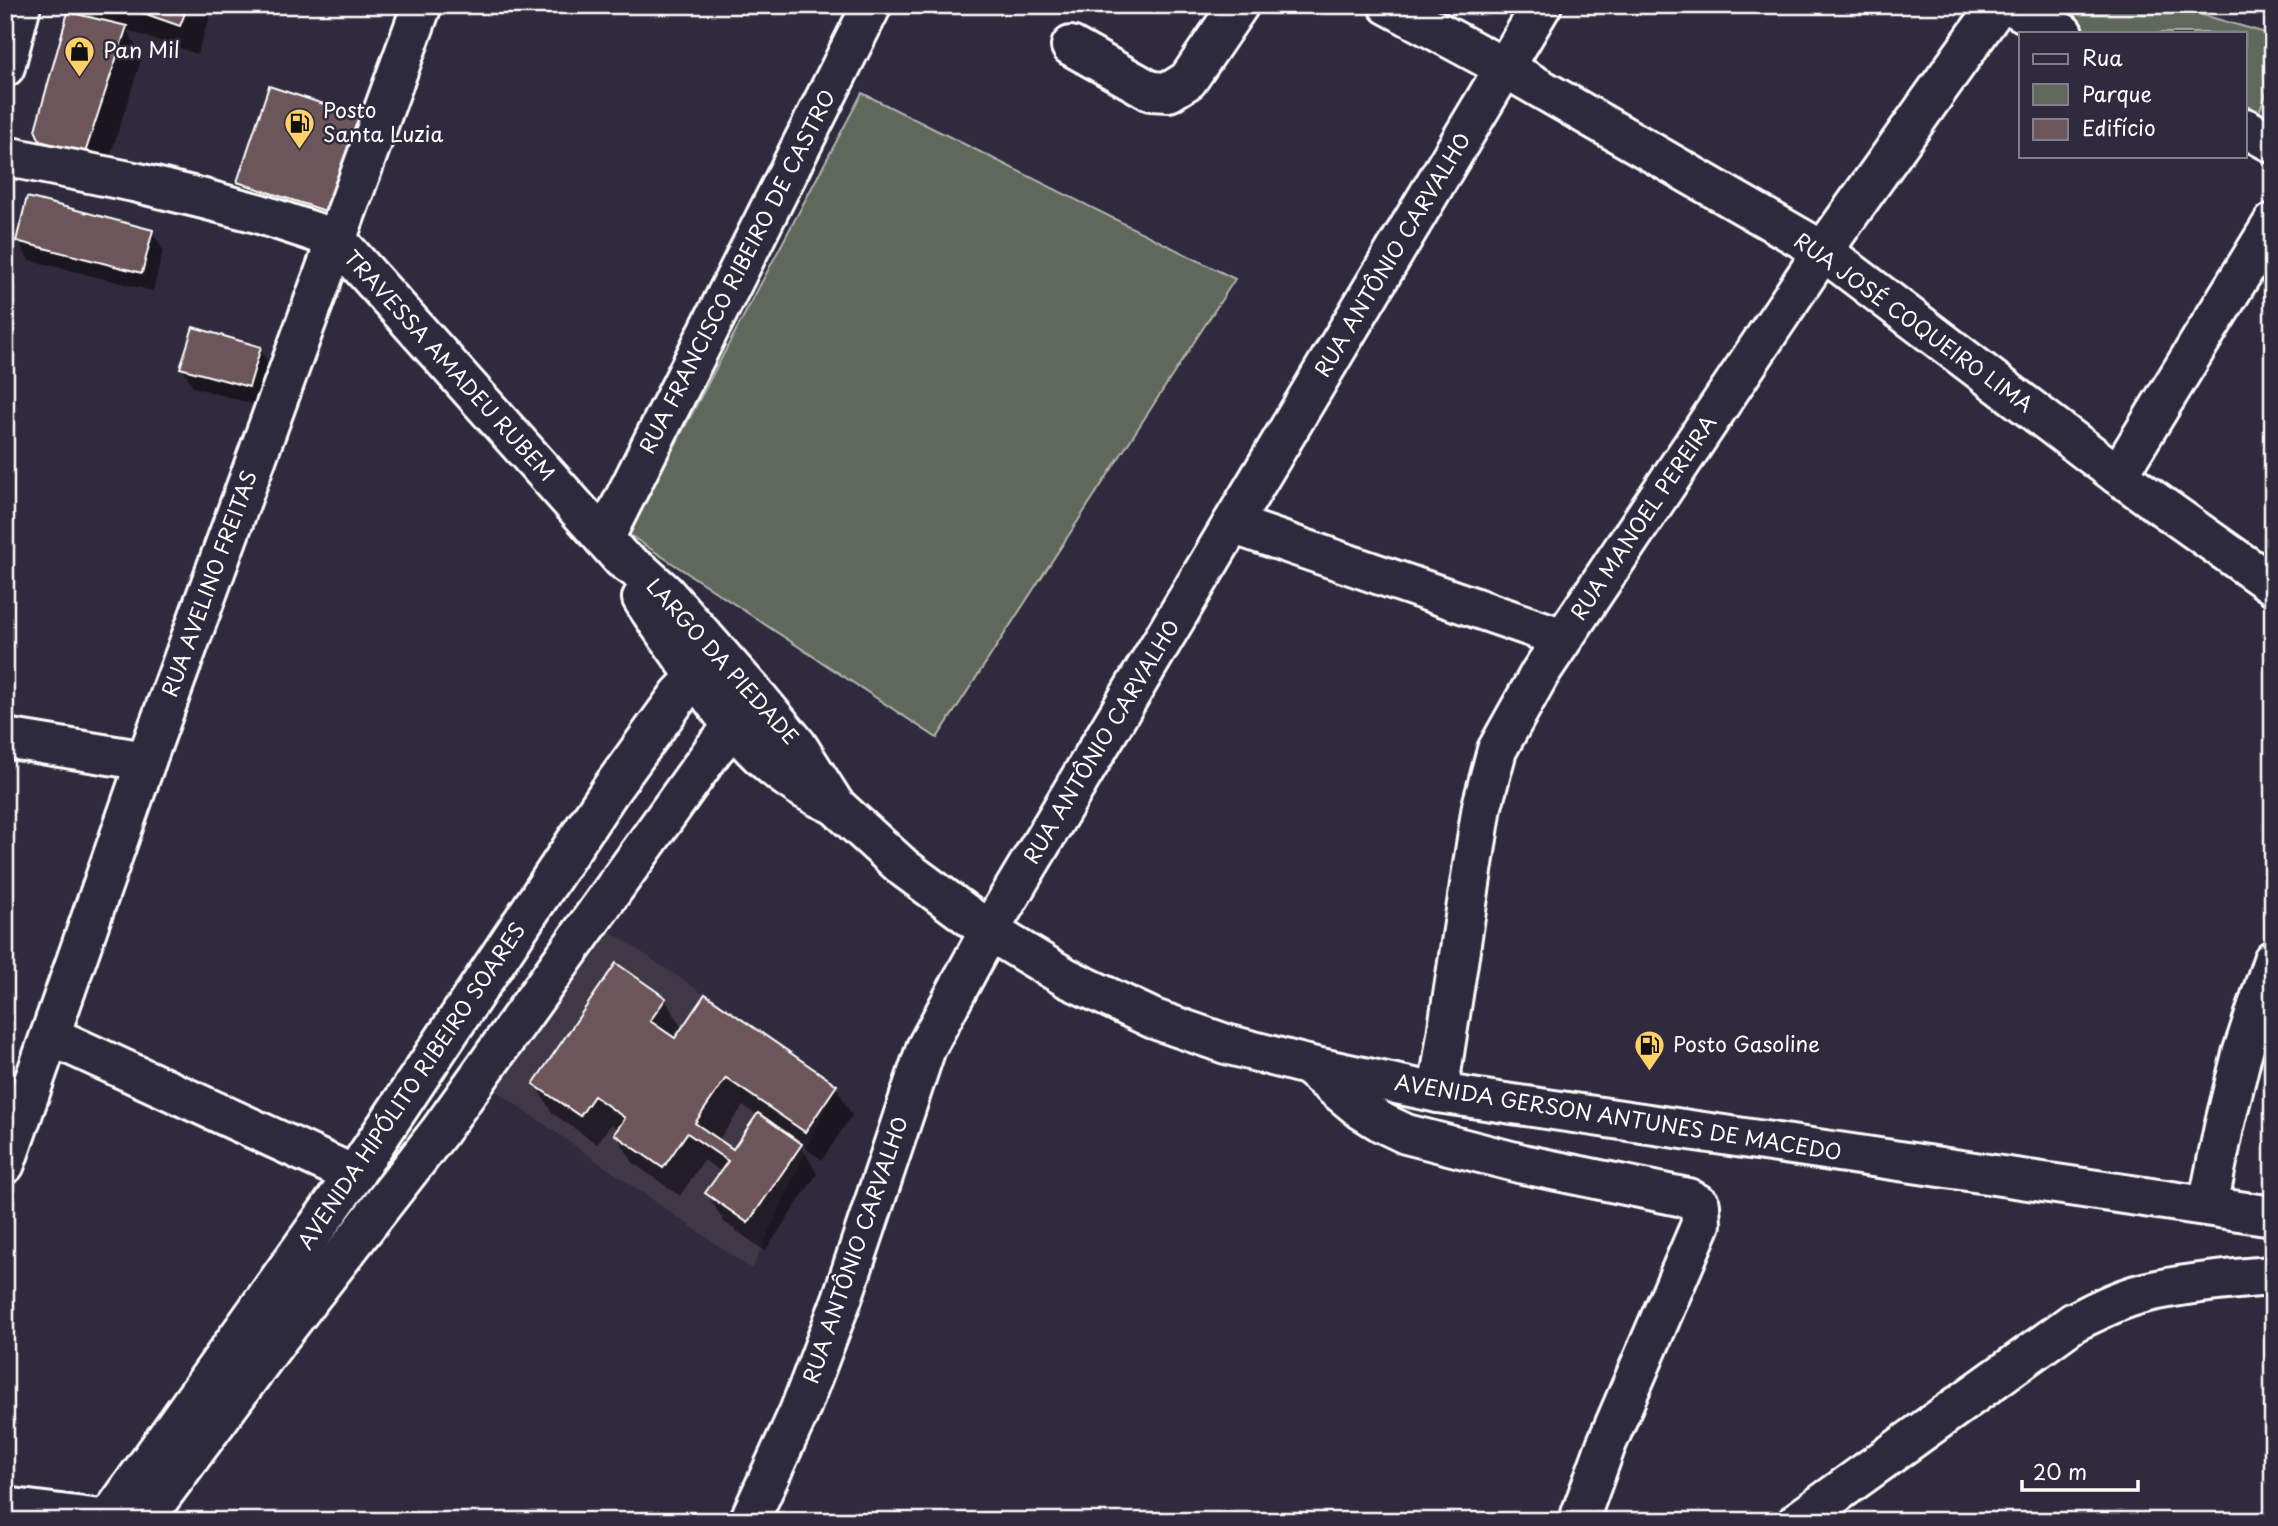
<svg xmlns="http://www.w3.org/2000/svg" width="2278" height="1526" font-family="'Playpen Sans',sans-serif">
	<rect width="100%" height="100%" fill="#2f2a3d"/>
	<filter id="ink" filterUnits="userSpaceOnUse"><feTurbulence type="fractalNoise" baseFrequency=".0143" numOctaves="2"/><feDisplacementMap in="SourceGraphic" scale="14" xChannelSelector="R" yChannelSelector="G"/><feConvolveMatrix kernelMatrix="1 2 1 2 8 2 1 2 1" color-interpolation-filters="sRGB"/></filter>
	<g filter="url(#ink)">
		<polygon fill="#413746" points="607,929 837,1083 752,1269 496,1091"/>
		<g fill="#60685c" stroke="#b0b4ae" stroke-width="2">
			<polygon points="2043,5 2168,5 2273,35 2273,78 2253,127 2245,122 2245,33 2091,33"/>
			<polygon points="862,93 1235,279 937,738 628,534"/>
		</g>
		<g fill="#0007" fill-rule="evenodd">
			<polygon points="87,5 214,5 197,54 127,30 142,57 102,181 59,170 42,140 96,20"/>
			<polygon points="361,118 336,221 244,191 239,182"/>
			<polygon points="152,231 163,250 153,291 29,260 18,241"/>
			<polygon points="259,348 271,368 260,406 193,387 182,367"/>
			<path d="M 665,999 L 683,1030 L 836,1087 L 852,1115 L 822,1160 L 801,1145 L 817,1174 L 765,1251 L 724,1222 L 707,1193 L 722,1172 L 704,1160 L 680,1196 L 633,1163 L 616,1134 L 619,1130 L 611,1124 L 597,1144 L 552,1113 L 535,1084 ZM 743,1106 L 758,1116 L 733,1152 L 718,1141 Z"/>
		</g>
		<g fill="#6c565a" stroke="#fff" stroke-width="2">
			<polygon points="120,5 188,5 180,26"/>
			<polygon points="68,12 127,26 85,153 40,141 35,130"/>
			<polygon points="269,86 363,117 332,213 237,182"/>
			<polygon points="27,197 153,230 142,273 16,241"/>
			<polygon points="193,327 261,347 249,387 180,368"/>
			<polygon points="616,963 666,998 650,1021 675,1038 705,994 837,1085 805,1132 726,1078 695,1123 733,1149 758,1113 802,1144 748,1223 705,1193 728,1161 687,1133 663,1168 614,1134 625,1118 594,1096 580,1116 533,1084"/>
		</g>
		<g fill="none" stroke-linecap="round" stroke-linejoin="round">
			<defs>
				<g id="minor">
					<polyline points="1388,5 1505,68 1823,251 2118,475 2273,585"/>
					<polyline points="2010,5 2063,33"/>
					<polyline points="1071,46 1151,91 1169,92 1188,80 1239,5"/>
					<polyline points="5,67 21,5"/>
					<polyline points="2245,128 2273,143"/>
					<polyline points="2118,475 2273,223"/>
					<polyline points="1232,524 1563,638"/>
					<polyline points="604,539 872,5"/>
					<polyline points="5,738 146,761"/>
					<polyline points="51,1036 354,1175"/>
					<polyline points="1307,1065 1362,1110 1383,1123 1406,1134 1523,1164 1688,1198 1700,1205 1701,1224 1606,1445 1581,1514 1581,1521"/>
					<polyline points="1438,1093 1482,806 1497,750 1540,673 1823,251 1998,5"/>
					<polyline points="5,1164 146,761 422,5"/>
					<polyline points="2208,1206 2224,1127 2242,1054 2273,960"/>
					<polyline points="5,1507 117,1521"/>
					<polyline points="107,1521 354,1175 609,792 680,694 719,654"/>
					<polyline points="143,1521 278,1339 439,1132 714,749 755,701"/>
					<polyline points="749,1521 799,1412 842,1299 926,1048 989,931 1542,5"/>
					<path d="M 1798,1521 L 2074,1322 C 2097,1311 2119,1299 2144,1293 C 2185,1283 2230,1279 2273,1276"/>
				</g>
				<g id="major">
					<polyline points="5,156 134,182 200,198 257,213 336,239 622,559 644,574 665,593 758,698 797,745 835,805 904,868 989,931 1067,978 1154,1019 1226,1044 1307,1065 1438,1093 2273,1216"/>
					<path d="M 642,598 C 656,621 673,643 688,665 C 731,726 765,775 835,805"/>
				</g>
			</defs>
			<use href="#minor" stroke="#fff" stroke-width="44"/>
			<use href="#major" stroke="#fff" stroke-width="44"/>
			<use href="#minor" stroke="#2f2a3d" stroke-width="38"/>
			<use href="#major" stroke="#2f2a3d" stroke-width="38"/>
		</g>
	</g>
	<defs>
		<symbol id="shop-pin" viewBox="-11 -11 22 30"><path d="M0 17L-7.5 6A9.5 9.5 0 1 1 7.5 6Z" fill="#ffd166" stroke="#2f2a3d"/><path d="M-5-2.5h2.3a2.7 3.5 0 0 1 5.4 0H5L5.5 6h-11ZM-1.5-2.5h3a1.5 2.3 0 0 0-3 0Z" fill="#111"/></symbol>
		<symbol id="fuel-pin" viewBox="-11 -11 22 30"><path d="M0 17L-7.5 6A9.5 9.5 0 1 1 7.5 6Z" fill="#ffd166" stroke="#2f2a3d"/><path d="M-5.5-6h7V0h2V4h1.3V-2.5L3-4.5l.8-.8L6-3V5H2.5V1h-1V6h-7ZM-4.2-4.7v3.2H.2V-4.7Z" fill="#111"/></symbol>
	</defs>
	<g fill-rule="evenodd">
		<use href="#shop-pin" x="62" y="34" width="35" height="47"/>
		<use href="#fuel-pin" x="282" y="106" width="35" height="47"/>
		<use href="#fuel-pin" x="1632" y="1028" width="35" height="47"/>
	</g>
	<g text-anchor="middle" stroke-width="5" stroke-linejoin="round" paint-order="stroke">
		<g font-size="21" fill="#fff" stroke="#2f2a3d" text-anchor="start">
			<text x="103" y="58">Pan Mil</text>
			<text x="323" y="118">Posto<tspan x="323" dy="24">Santa Luzia</tspan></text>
			<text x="1673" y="1052">Posto Gasoline</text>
		</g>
		<g font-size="21" fill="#fff" stroke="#2f2a3d">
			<text transform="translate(1393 255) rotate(-59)" y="7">RUA ANTÔNIO CARVALHO</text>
			<text transform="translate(738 272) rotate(-63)" y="7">RUA FRANCISCO RIBEIRO DE CASTRO</text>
			<text transform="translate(1913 323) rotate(36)" y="7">RUA JOSÉ COQUEIRO LIMA</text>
			<text transform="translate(449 366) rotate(48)" y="7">TRAVESSA AMADEU RUBEM</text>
			<text transform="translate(1644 518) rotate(-56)" y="7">RUA MANOEL PEREIRA</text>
			<text transform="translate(210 584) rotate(-70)" y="7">RUA AVELINO FREITAS</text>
			<text transform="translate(722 662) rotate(48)" y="7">LARGO DA PIEDADE</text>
			<text transform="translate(1102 742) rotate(-59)" y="7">RUA ANTÔNIO CARVALHO</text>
			<text transform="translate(412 1086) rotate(-56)" y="7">AVENIDA HIPÓLITO RIBEIRO SOARES</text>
			<text transform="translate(1618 1118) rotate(9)" y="7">AVENIDA GERSON ANTUNES DE MACEDO</text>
			<text transform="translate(856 1250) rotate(-71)" y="7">RUA ANTÔNIO CARVALHO</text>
		</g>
	</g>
	<rect width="2278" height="1526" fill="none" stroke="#2f2a3d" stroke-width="28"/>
	<rect x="14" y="14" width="2250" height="1498" fill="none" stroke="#fff" stroke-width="2.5" filter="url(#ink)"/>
	<rect x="2019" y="32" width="228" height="126" fill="#2f2a3d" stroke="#827f8b" stroke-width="2"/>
	<rect x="2033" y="54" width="35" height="10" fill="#2f2a3d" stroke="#827f8b" stroke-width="2"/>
	<text x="2082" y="66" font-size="21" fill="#ffffff">Rua</text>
	<rect x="2033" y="84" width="35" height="21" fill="#60685c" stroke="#827f8b" stroke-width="2"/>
	<text x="2082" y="102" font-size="21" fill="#ffffff">Parque</text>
	<rect x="2033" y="119" width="35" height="21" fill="#6c565a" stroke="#827f8b" stroke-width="2"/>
	<text x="2082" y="136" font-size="21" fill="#ffffff">Edifício</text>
	<path d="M2022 1480v10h116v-10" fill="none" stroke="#ffffff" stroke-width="3.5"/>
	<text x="2033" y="1480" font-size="21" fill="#ffffff" stroke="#2f2a3d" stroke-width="5" paint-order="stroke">20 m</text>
</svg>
